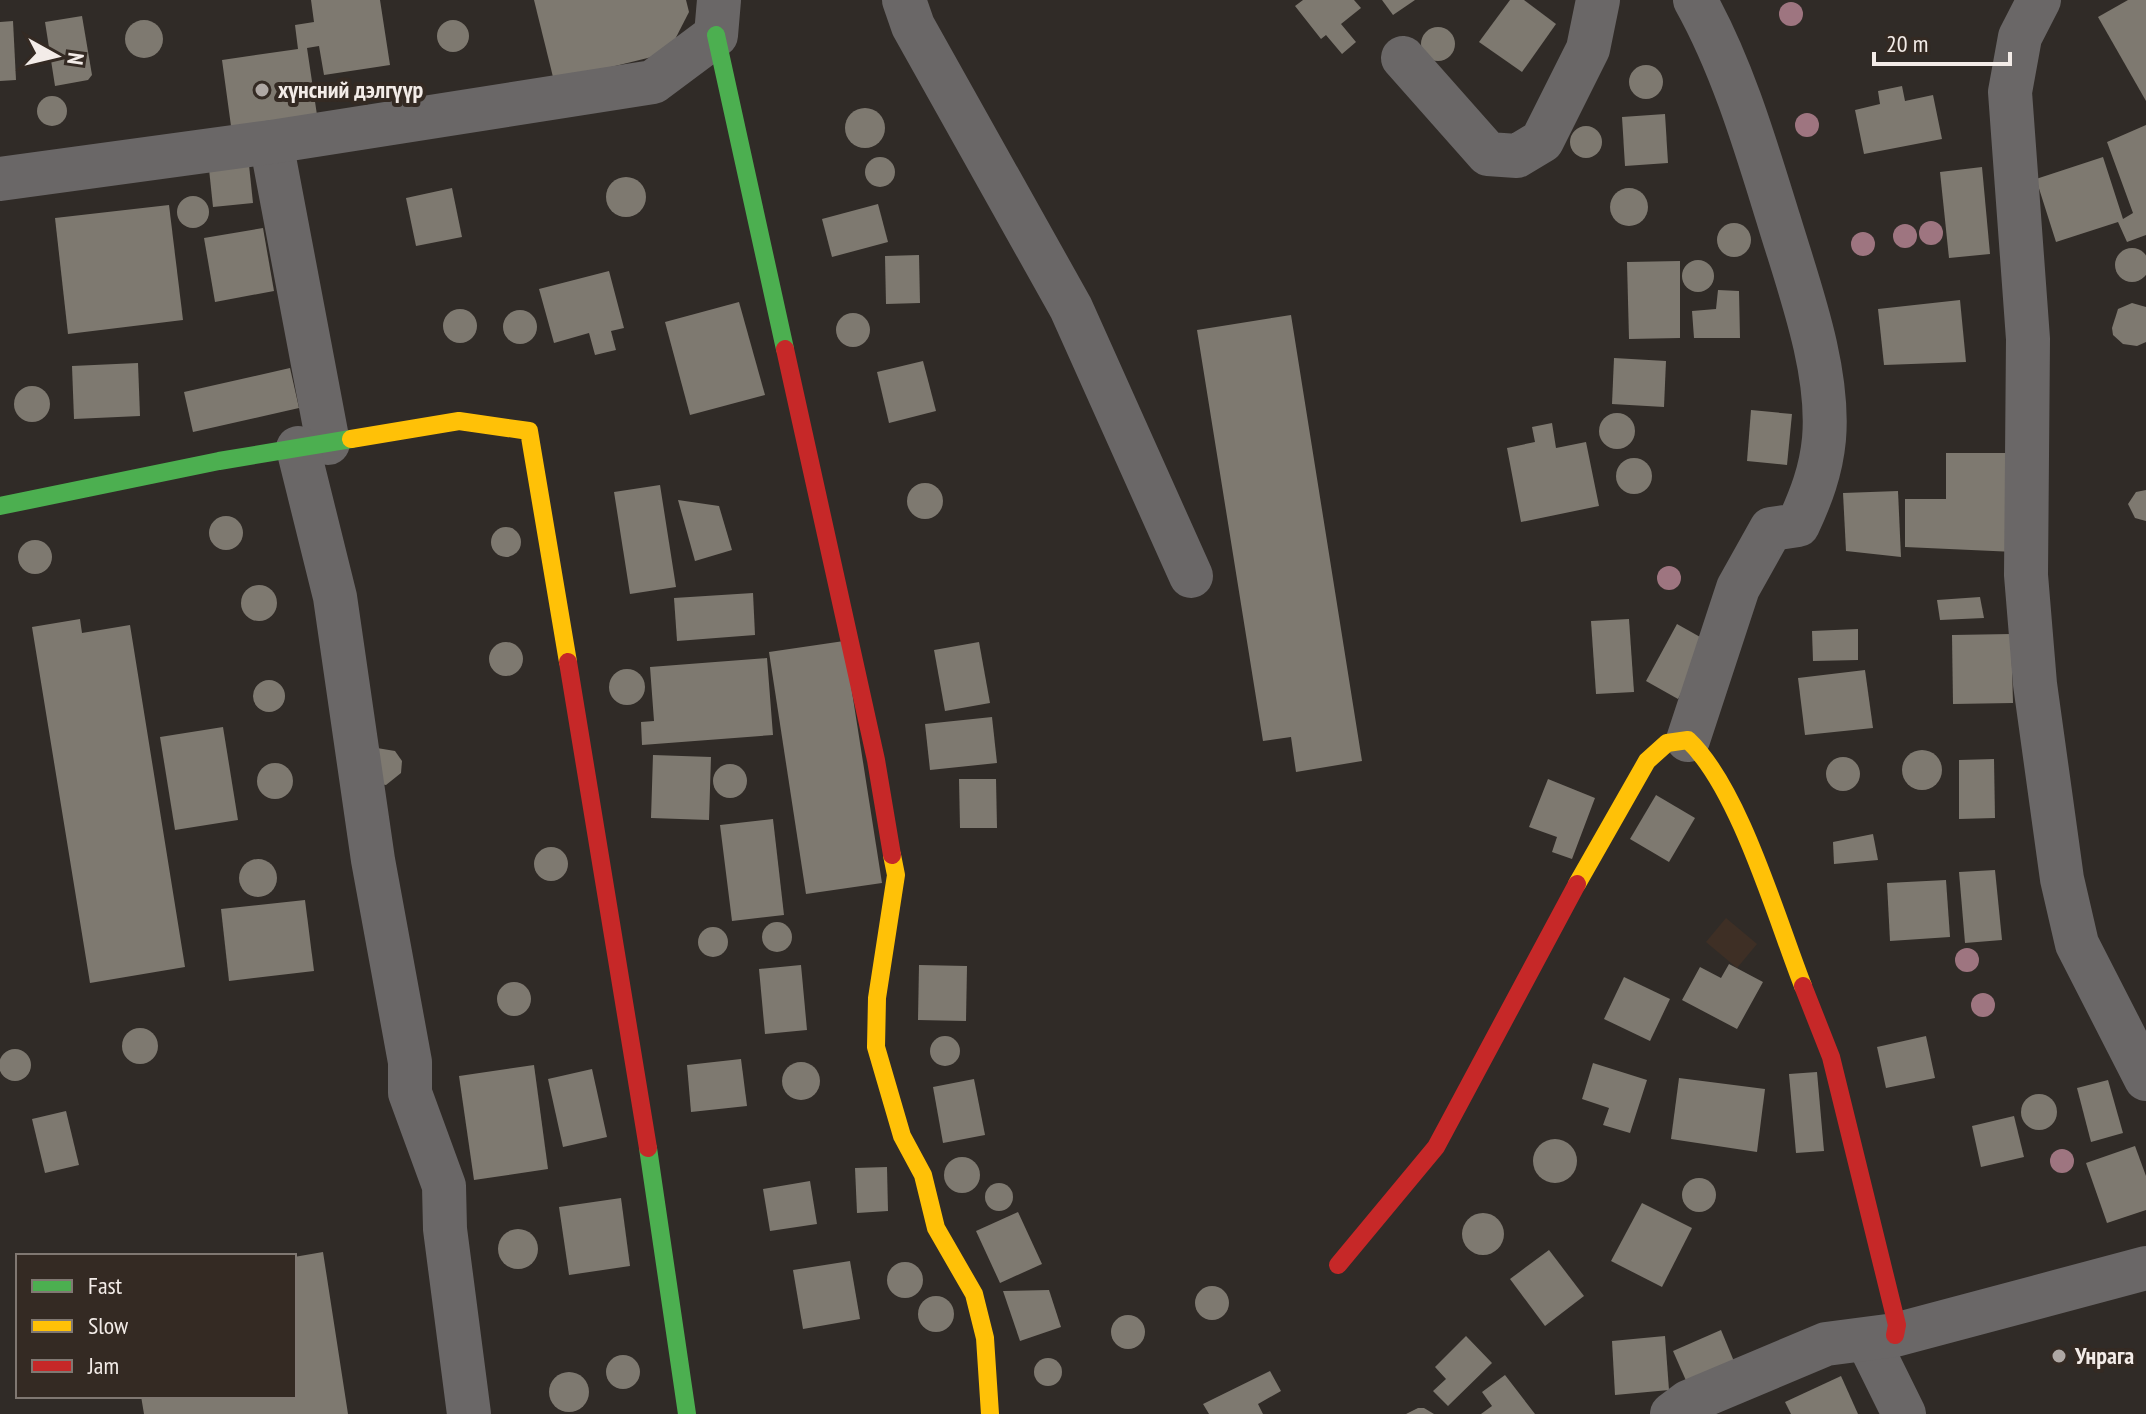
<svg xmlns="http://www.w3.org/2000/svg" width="2146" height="1414" font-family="'PT Sans Narrow',sans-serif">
	<rect width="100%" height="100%" fill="#302b27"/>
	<polygon fill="#3e2f25" points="1726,918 1757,944 1737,968 1706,942"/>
	<g fill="#7e7970">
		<polygon points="311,0 380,0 390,65 324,75 319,46 307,48 317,115 231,126 222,60 298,49 295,25 314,22"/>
		<polygon points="534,0 686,0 689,12 668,53 554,81"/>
		<polygon points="1303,0 1354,0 1361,8 1341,24 1356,42 1342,54 1326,35 1321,39 1295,6"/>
		<polygon points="1382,0 1415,0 1393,15"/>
		<polygon points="1510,0 1524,0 1556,24 1522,72 1479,42"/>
		<polygon points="2128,0 2146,0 2146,101 2098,17"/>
		<polygon points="82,16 92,75 88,80 55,86 45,22"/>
		<circle cx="453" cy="36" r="16"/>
		<circle cx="144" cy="39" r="19"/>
		<polygon points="13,21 16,80 0,81 0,22"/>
		<circle cx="1438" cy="44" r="17"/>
		<circle cx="1646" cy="82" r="17"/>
		<polygon points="1902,86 1905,101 1933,95 1942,139 1864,154 1855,110 1880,104 1878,91"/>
		<circle cx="52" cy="111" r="15"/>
		<circle cx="865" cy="128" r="20"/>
		<polygon points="1665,114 1668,163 1625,166 1622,117"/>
		<polygon points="2146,125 2146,235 2127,242 2118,222 2056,242 2036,179 2103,157 2123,219 2133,213 2107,142"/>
		<circle cx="1586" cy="142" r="16"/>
		<circle cx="880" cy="172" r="15"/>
		<polygon points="249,165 253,203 213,207 209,169"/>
		<polygon points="1982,167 1990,254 1949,258 1940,172"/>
		<circle cx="626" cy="197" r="20"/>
		<polygon points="452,188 462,237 416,246 406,198"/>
		<circle cx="1629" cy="207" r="19"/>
		<circle cx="193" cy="212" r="16"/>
		<polygon points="878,204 888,242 832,257 822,219"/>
		<polygon points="169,205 183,320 68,334 55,218"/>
		<circle cx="1734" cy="240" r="17"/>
		<polygon points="263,228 274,291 215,302 204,238"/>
		<circle cx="2132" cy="265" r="17"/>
		<polygon points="919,255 920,303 886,304 885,256"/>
		<circle cx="1698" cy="276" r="16"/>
		<polygon points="1680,261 1680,338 1629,339 1627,262"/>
		<polygon points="609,271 624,328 611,331 616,350 595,355 589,333 554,343 539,289"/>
		<polygon points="1718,290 1739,291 1740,338 1694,338 1692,311 1716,309"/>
		<polygon points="1960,300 1966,362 1884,365 1878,309"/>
		<polygon points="739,302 765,395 690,415 665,322"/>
		<polygon points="2132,303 2146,307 2146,342 2137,346 2123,344 2113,335 2112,328 2118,309"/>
		<circle cx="460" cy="326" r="17"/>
		<circle cx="520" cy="327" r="17"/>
		<circle cx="853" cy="330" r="17"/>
		<polygon points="1291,315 1362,761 1296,772 1291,737 1263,741 1197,330"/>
		<polygon points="1614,358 1666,361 1664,407 1612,404"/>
		<polygon points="923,361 936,411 889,423 877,372"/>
		<polygon points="138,363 140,416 74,419 72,366"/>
		<polygon points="290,368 299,408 193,432 184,392"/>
		<circle cx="32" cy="404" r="18"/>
		<polygon points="1751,410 1792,414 1787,465 1747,461"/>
		<circle cx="1617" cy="431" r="18"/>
		<polygon points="1552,423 1556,448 1586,442 1599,506 1521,522 1507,448 1535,442 1532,427"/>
		<polygon points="1946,453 2011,453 2015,552 1905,547 1905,499 1946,499"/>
		<circle cx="1634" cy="476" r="18"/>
		<circle cx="925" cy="501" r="18"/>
		<polygon points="660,485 676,587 630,594 614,492"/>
		<polygon points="2146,490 2146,521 2135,518 2128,504 2136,492"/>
		<polygon points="1898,491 1901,557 1846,551 1843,493"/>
		<polygon points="678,500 719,506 732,550 695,561"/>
		<circle cx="226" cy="533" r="17"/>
		<circle cx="506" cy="542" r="15"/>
		<circle cx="35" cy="557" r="17"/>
		<circle cx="259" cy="603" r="18"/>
		<polygon points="753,593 755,635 677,641 674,598"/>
		<polygon points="1980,597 1984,618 1940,620 1937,600"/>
		<polygon points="80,619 82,633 130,625 185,967 90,983 32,627"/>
		<polygon points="1629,619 1634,692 1596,694 1591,621"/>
		<polygon points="1677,624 1709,642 1678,699 1646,681"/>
		<polygon points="1858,629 1858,660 1813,661 1812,631"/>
		<polygon points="2011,634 2013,703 1953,704 1952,635"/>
		<polygon points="844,641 882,883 806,894 769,652"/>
		<circle cx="506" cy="659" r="17"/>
		<polygon points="979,642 990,703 945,711 934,650"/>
		<polygon points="767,658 773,735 642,745 641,722 654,721 650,667"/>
		<circle cx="627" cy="687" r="18"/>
		<polygon points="1865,670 1873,728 1805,735 1798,678"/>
		<circle cx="269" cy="696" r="16"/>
		<polygon points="992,717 997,763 930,770 925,724"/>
		<polygon points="223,727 238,820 175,830 160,737"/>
		<polygon points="377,748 395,751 402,761 401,773 386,785 380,784"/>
		<circle cx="1922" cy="770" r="20"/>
		<polygon points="653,755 711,757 709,820 651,818"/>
		<circle cx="1843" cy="774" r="17"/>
		<polygon points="1994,759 1995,818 1959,819 1959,760"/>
		<circle cx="275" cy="781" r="18"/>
		<circle cx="730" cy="781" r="17"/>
		<polygon points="959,779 996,779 997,828 960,828"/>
		<polygon points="1548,779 1595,798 1572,859 1552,852 1557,837 1529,827"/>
		<polygon points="1656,795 1695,818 1669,862 1630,839"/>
		<polygon points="773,819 784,915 732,921 720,825"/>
		<polygon points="1873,834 1878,860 1834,864 1833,842"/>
		<circle cx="551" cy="864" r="17"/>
		<circle cx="258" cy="878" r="19"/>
		<polygon points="1995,870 2002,940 1965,943 1959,872"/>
		<polygon points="1946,880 1950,937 1890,941 1887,883"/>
		<polygon points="305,900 314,971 229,981 221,909"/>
		<circle cx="777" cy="937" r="15"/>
		<circle cx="713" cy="942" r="15"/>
		<polygon points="1729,964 1763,982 1737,1029 1682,1000 1700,967 1721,978"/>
		<polygon points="801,965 807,1030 765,1034 759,969"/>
		<polygon points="919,965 967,966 966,1021 918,1020"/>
		<polygon points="1624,977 1670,999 1650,1041 1604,1019"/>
		<circle cx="514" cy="999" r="17"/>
		<circle cx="140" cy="1046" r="18"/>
		<circle cx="945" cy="1051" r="15"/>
		<polygon points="1926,1036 1935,1078 1886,1088 1877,1047"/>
		<circle cx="15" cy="1065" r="16"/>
		<polygon points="741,1059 747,1106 691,1112 687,1065"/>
		<circle cx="801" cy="1081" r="19"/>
		<polygon points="1593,1063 1647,1080 1630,1133 1603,1125 1609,1108 1582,1099"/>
		<polygon points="534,1065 548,1169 474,1180 459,1076"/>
		<polygon points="592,1069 607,1137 563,1147 548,1079"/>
		<polygon points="1817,1072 1824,1151 1796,1153 1789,1074"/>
		<polygon points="1679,1078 1765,1089 1757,1152 1671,1139"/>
		<polygon points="974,1079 985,1135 943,1143 933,1087"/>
		<polygon points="2108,1080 2123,1133 2091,1142 2077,1088"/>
		<circle cx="2039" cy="1112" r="18"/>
		<polygon points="66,1111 79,1165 45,1173 32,1119"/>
		<polygon points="2014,1116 2024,1157 1981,1167 1972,1126"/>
		<circle cx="1555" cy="1161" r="22"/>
		<polygon points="2135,1146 2146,1176 2146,1210 2107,1223 2086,1163"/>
		<circle cx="962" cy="1175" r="18"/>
		<polygon points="887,1167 888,1211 857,1213 855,1168"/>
		<circle cx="1699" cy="1195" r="17"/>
		<polygon points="810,1181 817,1224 770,1231 763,1189"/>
		<circle cx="999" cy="1197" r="14"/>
		<polygon points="621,1198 630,1266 569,1275 559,1207"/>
		<polygon points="1642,1203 1692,1228 1662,1287 1611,1261"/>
		<polygon points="1018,1212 1042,1264 1000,1283 976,1231"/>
		<circle cx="1483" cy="1234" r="21"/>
		<circle cx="518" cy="1249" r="20"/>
		<polygon points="1549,1250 1584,1296 1545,1326 1510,1279"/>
		<polygon points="323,1252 348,1414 144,1414 141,1396 294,1396 294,1257"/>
		<polygon points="850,1261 860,1319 803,1329 793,1270"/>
		<circle cx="905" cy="1280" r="18"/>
		<circle cx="1212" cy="1303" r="17"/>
		<polygon points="1049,1290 1061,1327 1020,1341 1003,1291"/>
		<circle cx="936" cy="1314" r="18"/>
		<circle cx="1128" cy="1332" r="17"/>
		<polygon points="1721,1330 1738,1371 1691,1392 1673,1351"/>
		<polygon points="1466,1336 1492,1363 1448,1406 1433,1391 1446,1379 1435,1367"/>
		<polygon points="1665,1336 1669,1390 1615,1395 1612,1341"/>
		<circle cx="623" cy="1372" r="17"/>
		<circle cx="1048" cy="1372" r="14"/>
		<polygon points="1270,1371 1281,1391 1258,1404 1263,1414 1209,1414 1203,1404"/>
		<circle cx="569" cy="1392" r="20"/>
		<polygon points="1505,1375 1535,1414 1481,1414 1492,1406 1482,1392"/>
		<polygon points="1841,1376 1858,1414 1791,1414 1785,1402"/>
		<polygon points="1418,1408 1424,1408 1434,1414 1406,1414"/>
	</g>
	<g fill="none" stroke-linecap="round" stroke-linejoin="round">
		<g stroke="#6a6767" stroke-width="44">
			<polyline points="904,0 913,26 1071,308 1191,576"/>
			<polyline points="2039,0 2020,37 2010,92 2028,339 2026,575 2035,684 2062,879 2077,944 2146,1079"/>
			<polyline points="1403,58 1488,154 1517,156 1542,141 1588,49 1598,0"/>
			<polyline points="271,142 328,443"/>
			<polyline points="0,179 271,142 653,82 716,35 719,0"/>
			<polyline points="298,448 335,597 373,860 410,1062 410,1093 444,1186 445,1229 469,1414"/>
			<path d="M 1688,740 L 1738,588 L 1771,529 L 1798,525 C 1811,497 1821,471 1824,439 C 1830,370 1799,287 1779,221 C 1756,147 1733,68 1695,0"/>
			<polyline points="1868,1341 1904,1414"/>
			<polyline points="1672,1414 1688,1402 1826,1344 1895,1335 2146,1268"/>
		</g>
		<g stroke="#4caf50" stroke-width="18">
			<polyline points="716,35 785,349"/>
			<polyline points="0,506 219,461 351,439"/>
			<polyline points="648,1148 687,1414"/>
		</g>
		<g stroke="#ffc107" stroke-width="18">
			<polyline points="351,439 459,421 529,431 568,662"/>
			<polyline points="892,855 896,875 877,998 876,1047 902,1136 923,1175 936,1228 974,1294 985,1338 990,1414"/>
			<path d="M 1577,884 L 1647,761 L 1667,743 L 1688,740 C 1739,788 1776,917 1803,986"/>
		</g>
		<g stroke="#c62828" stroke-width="18">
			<polyline points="785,349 876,760 892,855"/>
			<polyline points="568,662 648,1148"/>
			<polyline points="1803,986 1831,1057 1897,1325 1895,1335"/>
			<polyline points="1338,1265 1436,1147 1577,884"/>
		</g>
	</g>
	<g fill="#9e7580">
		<circle cx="1791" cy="14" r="12"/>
		<circle cx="1807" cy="125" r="12"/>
		<circle cx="1931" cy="233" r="12"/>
		<circle cx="1905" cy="236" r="12"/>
		<circle cx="1863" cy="244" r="12"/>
		<circle cx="1669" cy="578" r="12"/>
		<circle cx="1967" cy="960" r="12"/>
		<circle cx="1983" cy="1005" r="12"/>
		<circle cx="2062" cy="1161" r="12"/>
	</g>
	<g fill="#afa8a4" stroke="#342a23" stroke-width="3">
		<circle cx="262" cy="90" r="8"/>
		<circle cx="2059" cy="1356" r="8"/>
	</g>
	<g text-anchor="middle" stroke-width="8" stroke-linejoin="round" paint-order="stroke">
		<g font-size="24" font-weight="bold" fill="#f3ece8" stroke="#342a23" text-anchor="start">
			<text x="278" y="98">хүнсний дэлгүүр</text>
			<text x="2075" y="1364">Унрага</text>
		</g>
	</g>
	<rect x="16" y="1254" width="280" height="144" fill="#342a23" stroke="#807872" stroke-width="2"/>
	<rect x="32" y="1280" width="40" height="12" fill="#4caf50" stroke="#807872" stroke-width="2"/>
	<text x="88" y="1294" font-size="24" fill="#f3ece8">Fast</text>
	<rect x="32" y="1320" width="40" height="12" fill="#ffc107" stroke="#807872" stroke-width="2"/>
	<text x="88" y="1334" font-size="24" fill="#f3ece8">Slow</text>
	<rect x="32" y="1360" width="40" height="12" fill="#c62828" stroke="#807872" stroke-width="2"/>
	<text x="88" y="1374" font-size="24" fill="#f3ece8">Jam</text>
	<g transform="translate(56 56) rotate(98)" stroke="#342a23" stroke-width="6" paint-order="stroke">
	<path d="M0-6L14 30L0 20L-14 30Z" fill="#f3ece8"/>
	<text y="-12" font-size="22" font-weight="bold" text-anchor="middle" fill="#f3ece8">N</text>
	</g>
	<path d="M1874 52v12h136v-12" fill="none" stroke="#f3ece8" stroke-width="4"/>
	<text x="1886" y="52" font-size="24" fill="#f3ece8" stroke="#342a23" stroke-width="6" paint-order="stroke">20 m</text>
</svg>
